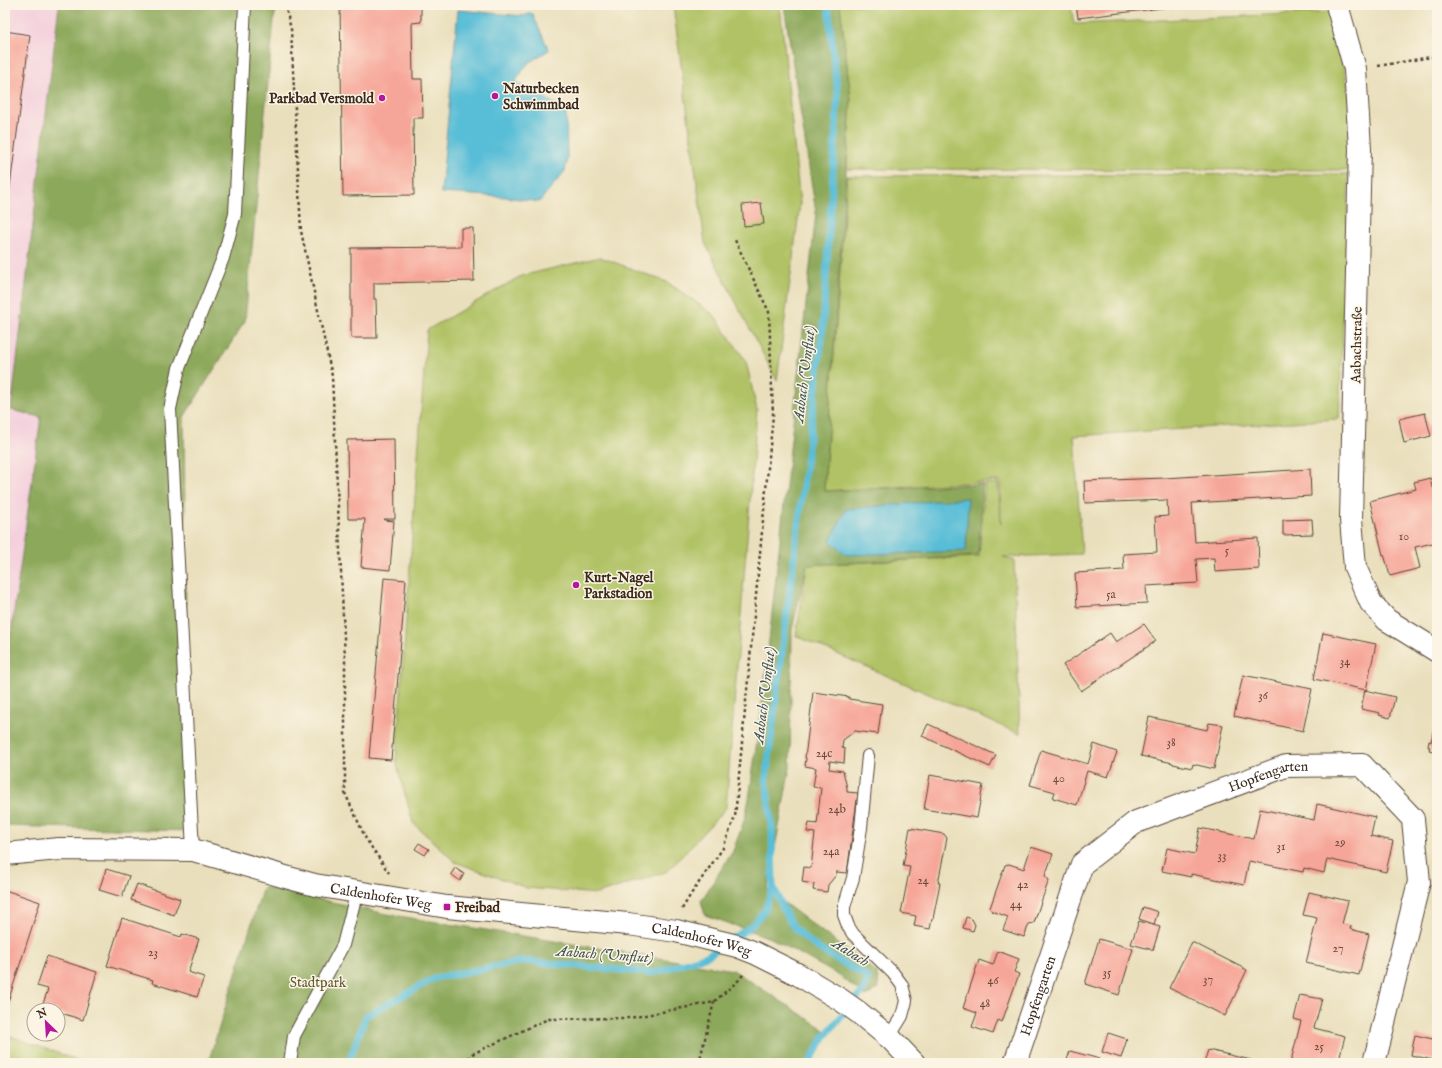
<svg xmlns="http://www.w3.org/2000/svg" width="1442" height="1068" font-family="'IM FELL English',serif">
	<rect width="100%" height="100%" fill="#fcf5e5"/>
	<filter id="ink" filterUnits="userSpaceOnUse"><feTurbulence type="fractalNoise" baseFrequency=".025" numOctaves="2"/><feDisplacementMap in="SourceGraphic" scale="8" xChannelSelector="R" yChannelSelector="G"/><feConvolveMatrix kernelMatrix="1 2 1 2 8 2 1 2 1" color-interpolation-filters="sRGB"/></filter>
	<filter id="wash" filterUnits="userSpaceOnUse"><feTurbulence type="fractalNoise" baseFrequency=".012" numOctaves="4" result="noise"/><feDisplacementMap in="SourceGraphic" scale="16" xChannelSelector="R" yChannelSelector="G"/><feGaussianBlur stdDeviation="0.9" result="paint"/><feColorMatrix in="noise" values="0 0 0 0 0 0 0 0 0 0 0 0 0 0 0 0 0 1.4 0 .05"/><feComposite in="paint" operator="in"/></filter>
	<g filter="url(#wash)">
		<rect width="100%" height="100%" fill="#e9dfbc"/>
		<polygon fill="#f4cfdd" points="5,5 59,5 11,410 41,417 5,676"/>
		<g fill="#b0c265" stroke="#767642">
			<polygon points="673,5 780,5 800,204 777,381 705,243"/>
			<polygon points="840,5 1071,5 1074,24 1332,12 1349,92 1351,170 847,169 851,100"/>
			<polygon points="1349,174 1339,419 1074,436 1082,554 1003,557 1014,560 1020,734 796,636 807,565 979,557 985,484 998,483 1001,524 1000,481 824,491 847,176"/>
			<polygon points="600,257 667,282 714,315 746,361 757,410 726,808 668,871 597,894 527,888 455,862 413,823 396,761 427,330 521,276"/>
			<polygon points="5,1034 85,1063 5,1063"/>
		</g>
		<g fill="#8ca85a" stroke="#64693c">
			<polygon points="59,5 277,5 274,19 245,321 184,417 188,831 5,826 5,676 41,417 11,410"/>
			<polygon points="784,5 840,5 851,100 824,491 983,484 978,556 807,565 792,630 790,768 767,890 877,973 879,988 866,996 838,975 773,939 705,915 701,901 733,851 745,818 749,799 762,704 816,213"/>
			<polygon points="263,887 387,914 733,970 825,1030 806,1063 208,1063"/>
		</g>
		<g fill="#58bdd7" stroke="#4a747a">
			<polygon points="458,10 523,16 532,13 549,50 528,63 515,82 566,110 567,158 565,171 539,202 506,197 441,193"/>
			<polygon points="968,498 966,551 846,555 830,541 846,509"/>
		</g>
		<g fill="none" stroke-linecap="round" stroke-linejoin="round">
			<g stroke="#58bdd7" stroke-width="7">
				<path d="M 773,886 C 778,897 783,909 789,920 C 803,943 840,962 863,974 L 868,979 L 864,990 L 824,1037 L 809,1063"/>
				<polyline points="731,940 750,927 765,910 773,886 772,828 766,779 822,338 838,96 828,5"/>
				<polyline points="348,1063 366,1016 435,978 524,961 653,973 707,956 720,947"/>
			</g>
		</g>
		<g id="blocks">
			<g fill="#f6a698">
				<polygon points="340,5 421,5 421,22 412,23 413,79 422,79 423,118 413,118 414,195 343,196"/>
				<polygon points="1076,5 1178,5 1178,6 1078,18"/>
				<polygon points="5,31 30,35 6,216 5,216"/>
				<polygon points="761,203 764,224 744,226 742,205"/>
				<polygon points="461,228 473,228 474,281 374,283 374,299 376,299 377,338 351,338 351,248 461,247"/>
				<polygon points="1425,413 1431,436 1404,443 1399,419"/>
				<polygon points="394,439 395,519 384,519 385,520 394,521 390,570 361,567 365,519 348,519 347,440"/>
				<polygon points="1310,469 1311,496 1192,503 1195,542 1258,538 1259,569 1215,572 1214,558 1196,559 1198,583 1146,586 1147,603 1077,607 1075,573 1124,570 1123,554 1157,552 1155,517 1168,516 1167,500 1085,503 1084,481 1165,478"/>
				<polygon points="1430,478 1432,487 1437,486 1437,542 1415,547 1420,568 1390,576 1384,554 1383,555 1370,501 1416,489 1414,482"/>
				<polygon points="1312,519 1313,534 1283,535 1283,520"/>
				<polygon points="384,578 406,580 391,760 369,758"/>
				<polygon points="1144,624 1156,641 1081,691 1063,665 1110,633 1116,642"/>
				<polygon points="1323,633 1376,644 1366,690 1314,679"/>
				<polygon points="1243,675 1312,689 1303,731 1234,716"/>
				<polygon points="1365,690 1395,697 1390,718 1379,715 1380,713 1361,709"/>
				<polygon points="813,692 849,697 849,699 882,704 878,734 855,731 843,740 842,748 845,749 844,763 830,761 829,769 843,771 847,788 847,792 858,793 847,873 836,872 836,875 828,885 827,892 813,890 814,884 802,882 804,867 811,868 815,833 807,832 809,823 817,824 821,788 813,787 816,768 805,766 806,758 805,758"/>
				<polygon points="1149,717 1207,730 1209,723 1223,725 1214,769 1193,764 1192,768 1173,764 1173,763 1141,756"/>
				<polygon points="1436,718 1437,718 1437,752 1429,750 1430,747 1428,747 1429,741 1431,742"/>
				<polygon points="928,724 996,755 990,767 922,736"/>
				<polygon points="1094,744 1117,752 1108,777 1087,771 1077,805 1053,798 1055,792 1030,785 1041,750 1088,764"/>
				<polygon points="930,775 983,785 977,818 924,809"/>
				<polygon points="1317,804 1375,817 1371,836 1393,841 1386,872 1327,859 1324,873 1304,868 1303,872 1249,861 1244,885 1191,874 1191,877 1162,871 1167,848 1195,854 1200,828 1254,839 1260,809 1314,820"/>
				<polygon points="910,828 944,834 947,838 938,883 940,883 933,919 932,919 930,929 914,926 916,916 901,913 910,867 903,866"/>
				<polygon points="419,843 429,849 425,855 415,849"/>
				<polygon points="1031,847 1053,854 1045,876 1049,880 1041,902 1034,923 1029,924 1024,937 1003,930 1008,917 992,911 990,908 1005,865 1009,864 1024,869"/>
				<polygon points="455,868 464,874 460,881 451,874"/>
				<polygon points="106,869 129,876 122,897 99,890"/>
				<polygon points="137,884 180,899 174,915 131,900"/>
				<polygon points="5,890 40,902 5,1011"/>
				<polygon points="1309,892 1348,901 1342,924 1351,926 1350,929 1369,934 1359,975 1306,963 1317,918 1303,915"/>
				<polygon points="1143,907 1158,912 1154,924 1139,919"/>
				<polygon points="966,917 972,919 975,925 973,931 963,928"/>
				<polygon points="122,918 181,937 182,934 199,939 188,972 204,977 197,997 152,983 153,980 107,966"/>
				<polygon points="1139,921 1160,927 1153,950 1131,944"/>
				<polygon points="1099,939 1133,949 1119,995 1085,984"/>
				<polygon points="1192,942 1247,970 1225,1016 1169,988"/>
				<polygon points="998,951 1019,959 1014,972 1019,974 1002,1022 998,1020 993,1034 972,1027 977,1013 963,1008 979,960 993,965"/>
				<polygon points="47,956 97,972 83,1020 58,1012 58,1010 52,1010 42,1007 48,989 37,986"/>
				<polygon points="1300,995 1322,999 1314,1028 1345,1036 1338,1063 1299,1063 1291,1061 1301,1021 1294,1019"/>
				<polygon points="1108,1033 1127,1039 1121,1058 1102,1052"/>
				<polygon points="1415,1035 1437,1040 1437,1061 1411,1055"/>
				<polygon points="1208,1050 1251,1060 1250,1063 1204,1063"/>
				<polygon points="1070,1051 1100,1059 1098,1063 1066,1063"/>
			</g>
		</g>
	</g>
	<g filter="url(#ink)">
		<use href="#blocks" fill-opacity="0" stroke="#554536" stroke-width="1"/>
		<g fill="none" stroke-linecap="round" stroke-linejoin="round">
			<defs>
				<g id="lane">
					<polyline points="868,756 861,828 853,878 844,907 844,915 848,926 853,934 893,973 902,985 906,1001 902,1016 889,1037"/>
					<polyline points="193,850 170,409 179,368 223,258 235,214 245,5"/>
					<polyline points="290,1063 294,1036 343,945 357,891"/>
				</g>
				<g id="street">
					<polyline points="1337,5 1355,69 1360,148 1351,519 1355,567 1371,603 1387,620 1437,651"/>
					<path id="s1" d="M 5,854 L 59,849 L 193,850 L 289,878 L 315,885 L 447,907 L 628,924 L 676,931 L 737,946 L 755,953 L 799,975 L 841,1000 L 858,1012 L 891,1039 L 914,1063"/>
					<path id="s2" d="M 1015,1063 L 1082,864 L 1136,822 L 1286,766 L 1362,765 L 1413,819 L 1419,882 L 1374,1063"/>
				</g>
			</defs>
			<use href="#lane" stroke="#554536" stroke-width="14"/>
			<use href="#street" stroke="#554536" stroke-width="24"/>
			<g stroke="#554536" stroke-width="2.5" stroke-dasharray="3 3" stroke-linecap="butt">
				<polyline points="285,5 291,29 301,231 332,376 345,659 345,793 366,839 389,873"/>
				<polyline points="1378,66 1437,56"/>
				<polyline points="682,909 691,894 723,848 735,817 773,415 769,312 734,238"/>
				<polyline points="464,1063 472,1054 548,1019 630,1018 714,1002 740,979 744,973"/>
				<polyline points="699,1063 714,1002"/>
			</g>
			<use href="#lane" stroke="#fff" stroke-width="12"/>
			<use href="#street" stroke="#fff" stroke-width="22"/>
		</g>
	</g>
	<g fill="#b5179e" stroke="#fcf5e5" stroke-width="1.5">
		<circle cx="495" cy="96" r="4"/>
		<circle cx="382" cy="98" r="4"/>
		<circle cx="576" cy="585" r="4"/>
		<rect x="443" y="903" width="8" height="8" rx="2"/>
	</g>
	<g text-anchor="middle" stroke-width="3" stroke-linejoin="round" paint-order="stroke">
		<g font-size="12" fill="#6a493c">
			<text x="1404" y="540">10</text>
			<text x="1227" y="554">5</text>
			<text x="1111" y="598">5a</text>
			<text x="1345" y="665">34</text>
			<text x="1263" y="699">36</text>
			<text x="1171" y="746">38</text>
			<text x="824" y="757">24c</text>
			<text x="1059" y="782">40</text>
			<text x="837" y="813">24b</text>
			<text x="1340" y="846">29</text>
			<text x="1281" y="850">31</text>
			<text x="831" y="855">24a</text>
			<text x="1222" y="859">33</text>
			<text x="923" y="884">24</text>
			<text x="1023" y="888">42</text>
			<text x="1016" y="908">44</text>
			<text x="1338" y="952">27</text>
			<text x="153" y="956">23</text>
			<text x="1107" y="976">35</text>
			<text x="1208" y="983">37</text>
			<text x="993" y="984">46</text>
			<text x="985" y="1007">48</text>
			<text x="1319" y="1050">25</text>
		</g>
		<g font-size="14" font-weight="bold" fill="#3b2a1e" stroke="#fcf5e5" text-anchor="start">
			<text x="503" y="93">Naturbecken<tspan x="503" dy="16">Schwimmbad</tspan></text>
			<text x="374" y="103" text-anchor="end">Parkbad Versmold</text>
			<text x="584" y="582">Kurt-Nagel<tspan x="584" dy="16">Parkstadion</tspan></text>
			<text x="455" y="912">Freibad</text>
		</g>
		<g font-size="14" fill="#3b2a1e" stroke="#fcf5e5">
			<text transform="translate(1356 345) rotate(-89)" y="5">Aabachstraße</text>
			<text dy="5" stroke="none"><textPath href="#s2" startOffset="419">Hopfengarten</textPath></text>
			<text dy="5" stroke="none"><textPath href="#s1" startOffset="382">Caldenhofer Weg</textPath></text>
			<text dy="5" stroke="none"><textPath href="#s1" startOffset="706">Caldenhofer Weg</textPath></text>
			<text dy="5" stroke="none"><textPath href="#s2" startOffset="71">Hopfengarten</textPath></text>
		</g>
		<g font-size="14" fill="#5e5833" stroke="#fcf5e5">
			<text x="318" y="987">Stadtpark</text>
		</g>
		<g font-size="15" font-style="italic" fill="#445656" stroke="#fcf5e5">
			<text transform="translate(804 374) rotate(-83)" y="5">Aabach (Umflut)</text>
			<text transform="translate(764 695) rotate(-83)" y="5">Aabach (Umflut)</text>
			<text transform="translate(851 952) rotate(32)" y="5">Aabach</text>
			<text transform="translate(605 954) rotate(4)" y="5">Aabach (Umflut)</text>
		</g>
	</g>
	<rect width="1442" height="1068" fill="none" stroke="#fcf5e5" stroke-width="20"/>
	<g transform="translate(46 1022) rotate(335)"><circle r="19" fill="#fcf5e5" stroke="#afa495"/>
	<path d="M0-3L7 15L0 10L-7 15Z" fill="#b5179e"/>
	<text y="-6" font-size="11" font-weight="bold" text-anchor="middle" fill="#3b2a1e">N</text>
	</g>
</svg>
